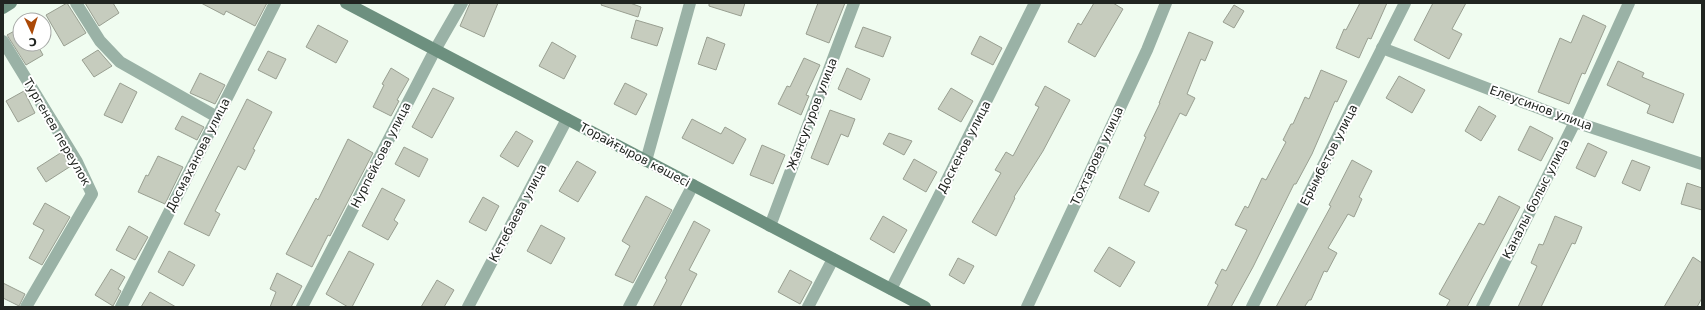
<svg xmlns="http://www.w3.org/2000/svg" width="1705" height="310" font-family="'DejaVu Sans',sans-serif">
	<rect width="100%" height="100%" fill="#f0fcf0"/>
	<g fill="#c6ccbe" stroke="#999f91">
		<polygon points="67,3 86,33 64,46 46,15"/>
		<polygon points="85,3 113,3 119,13 99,26"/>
		<polygon points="201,3 267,3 255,26 226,11 224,15"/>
		<polygon points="470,3 498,3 484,37 460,26"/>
		<polygon points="602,3 630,3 641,7 638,17 601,5"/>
		<polygon points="709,3 745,3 741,16 709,6"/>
		<polygon points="818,3 845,3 829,43 806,34"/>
		<polygon points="1094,3 1113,3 1123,9 1095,57 1068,42 1078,23 1081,25"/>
		<polygon points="1360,3 1387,3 1371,39 1368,38 1359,58 1336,48 1344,29 1346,30"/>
		<polygon points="1433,3 1466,3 1452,29 1462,34 1449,59 1414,40"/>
		<polygon points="1234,5 1244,11 1234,28 1223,22"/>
		<polygon points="1583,15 1606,26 1585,74 1582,73 1569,104 1538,92 1560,38 1571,43"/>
		<polygon points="636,20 663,28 657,46 631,38"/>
		<polygon points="318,25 348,41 336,63 306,47"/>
		<polygon points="863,27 891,37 883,57 855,47"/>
		<polygon points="20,28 20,44 37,44 43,55 26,65 7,35"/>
		<polygon points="1189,32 1213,42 1205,61 1201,59 1187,94 1195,98 1186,116 1180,113 1144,185 1159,192 1149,212 1119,198 1146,137 1144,136 1160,103 1159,103"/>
		<polygon points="980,36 1002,48 993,65 971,54"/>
		<polygon points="707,37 725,44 716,70 698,64"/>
		<polygon points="552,42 576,56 564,79 539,66"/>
		<polygon points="98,50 112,66 94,77 82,60"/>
		<polygon points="268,51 286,59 276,79 258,70"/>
		<polygon points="804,58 820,65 806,95 809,96 801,115 778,104 787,86 790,87"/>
		<polygon points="1618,61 1644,73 1642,77 1684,94 1673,123 1647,113 1650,105 1607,85"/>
		<polygon points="391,68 409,79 397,100 399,101 391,116 373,107 384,85 382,84"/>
		<polygon points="847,68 870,79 861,100 838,89"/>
		<polygon points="1321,70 1347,81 1337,102 1335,101 1312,154 1296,184 1294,184 1253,267 1231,307 1207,307 1218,285 1215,283 1222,269 1226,271 1247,230 1235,225 1245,206 1248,208 1262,178 1266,180 1286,142 1283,140 1291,124 1293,124 1305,97 1309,99"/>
		<polygon points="200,73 225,85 215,104 190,93"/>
		<polygon points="1399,76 1425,90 1412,113 1386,98"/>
		<polygon points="120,83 137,92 122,123 104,115"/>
		<polygon points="625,83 647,94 636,115 614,104"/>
		<polygon points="1045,86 1070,100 1043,151 1014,197 1015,198 996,236 972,222 1001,173 995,170 1006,152 1013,156 1039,107 1035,105"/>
		<polygon points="433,88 454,98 432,138 412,127"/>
		<polygon points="951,88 973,101 961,122 938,109"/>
		<polygon points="24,91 35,113 18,122 6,101"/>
		<polygon points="247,99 272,112 253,149 255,150 245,170 238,166 215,211 220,214 209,236 184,224"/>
		<polygon points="1479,106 1496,116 1481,141 1465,131"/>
		<polygon points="830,110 855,119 848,137 841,134 828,165 811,158"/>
		<polygon points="182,116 204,127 197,140 175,129"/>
		<polygon points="692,119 721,134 725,127 746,139 733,164 682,138"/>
		<polygon points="1530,126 1553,138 1541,161 1518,150"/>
		<polygon points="516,131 533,141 518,167 500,156"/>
		<polygon points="889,133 912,141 904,155 883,144"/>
		<polygon points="348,139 373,153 330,236 328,235 312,267 286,254 316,198 318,200"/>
		<polygon points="1588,143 1607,152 1595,177 1576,168"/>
		<polygon points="762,145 785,155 773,184 750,175"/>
		<polygon points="404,147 428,159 419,177 395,164"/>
		<polygon points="62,152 71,166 46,182 37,168"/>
		<polygon points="158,156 183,167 165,204 138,192 146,175 148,176"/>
		<polygon points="914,159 937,172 926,192 903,179"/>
		<polygon points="1352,160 1372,171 1359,197 1362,199 1354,217 1348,214 1328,248 1337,253 1327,272 1324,271 1311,300 1309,300 1305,306 1306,307 1276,307 1331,206 1329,205"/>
		<polygon points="1632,160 1650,167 1640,191 1622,183"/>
		<polygon points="577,161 596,172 578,202 559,191"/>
		<polygon points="1687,183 1702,188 1702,210 1681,204"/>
		<polygon points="382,188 405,200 394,220 398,223 388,240 362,226"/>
		<polygon points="646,196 672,210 633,283 615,275 630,246 622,241"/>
		<polygon points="1499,196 1520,207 1467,307 1446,307 1450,300 1439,294 1479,223 1484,225"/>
		<polygon points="483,197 499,206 486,231 469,222"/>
		<polygon points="45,203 70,217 42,265 29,258 44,230 33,224"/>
		<polygon points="883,216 907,230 894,253 870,239"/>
		<polygon points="1555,216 1582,227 1575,244 1572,243 1541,307 1518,307 1537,266 1531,263 1539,244 1543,245"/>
		<polygon points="694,221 710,230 689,270 697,274 680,307 653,307 667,280 665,278"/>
		<polygon points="541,225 565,238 551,264 527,251"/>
		<polygon points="129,226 148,237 135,260 116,250"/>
		<polygon points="1109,247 1135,262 1120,287 1094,271"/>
		<polygon points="169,251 195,265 183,286 158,272"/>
		<polygon points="349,251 374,264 352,307 348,307 326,294"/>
		<polygon points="1693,257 1702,263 1702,298 1697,307 1664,307"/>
		<polygon points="958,258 974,266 964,284 949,275"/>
		<polygon points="111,269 125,277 118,289 121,291 113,306 95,295"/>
		<polygon points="790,270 812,282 800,304 778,292"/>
		<polygon points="277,273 302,286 291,307 270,307 276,292 270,289"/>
		<polygon points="437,280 454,290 444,307 421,307"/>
		<polygon points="3,283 25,294 19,306 3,298"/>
		<polygon points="150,292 176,307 141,307"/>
	</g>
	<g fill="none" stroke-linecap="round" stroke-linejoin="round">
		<g stroke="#9ab2a6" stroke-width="12">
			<polyline points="76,3 100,41 120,62 217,117"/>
			<polyline points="3,41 77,162 92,194 26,307"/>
			<polyline points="1382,48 1575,122 1702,164"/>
			<polyline points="646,161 690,3"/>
			<polyline points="770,226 854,3"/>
			<polyline points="891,289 937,200 1035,3"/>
			<polyline points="121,307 275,3"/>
			<polyline points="302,307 435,50 462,3"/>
			<polyline points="468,307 567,119"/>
			<polyline points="629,307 693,185"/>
			<polyline points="808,307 833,259"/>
			<polyline points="1027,307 1147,50 1166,3"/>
			<polyline points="1252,307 1405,3"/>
			<polyline points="1482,307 1575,122 1629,3"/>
		</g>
		<g stroke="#6d907f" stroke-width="12">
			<polyline points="346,3 925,307"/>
			<polyline points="3,8 11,3"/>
		</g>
	</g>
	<g text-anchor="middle" stroke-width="4" stroke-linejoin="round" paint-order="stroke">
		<g font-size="12" fill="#212521" stroke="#fff">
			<text transform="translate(1541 108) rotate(20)" y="4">Елеусинов улица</text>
			<text transform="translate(812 114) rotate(-69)" y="4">Жансугуров улица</text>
			<text transform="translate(57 132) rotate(60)" y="4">Тургенев переулок</text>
			<text transform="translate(964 147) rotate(-63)" y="4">Доскенов улица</text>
			<text transform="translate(198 155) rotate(-63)" y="4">Досмаханова улица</text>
			<text transform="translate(381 155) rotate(-63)" y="4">Нурпейсова улица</text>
			<text transform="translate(635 155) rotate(28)" y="4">Торайғыров көшесі</text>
			<text transform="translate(1329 155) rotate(-63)" y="4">Ерымбетов улица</text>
			<text transform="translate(1097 156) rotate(-65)" y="4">Тохтарова улица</text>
			<text transform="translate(1536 199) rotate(-63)" y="4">Каналы болыс улица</text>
			<text transform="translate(518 213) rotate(-62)" y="4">Кетебаева улица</text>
		</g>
	</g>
	<rect width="1705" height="310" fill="none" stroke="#212521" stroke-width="8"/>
	<g transform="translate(32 32) rotate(176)"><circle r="19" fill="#ffffff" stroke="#a6a8a6"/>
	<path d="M0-3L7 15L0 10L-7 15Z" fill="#ab4907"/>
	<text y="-6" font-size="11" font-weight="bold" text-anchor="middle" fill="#212521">С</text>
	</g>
</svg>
